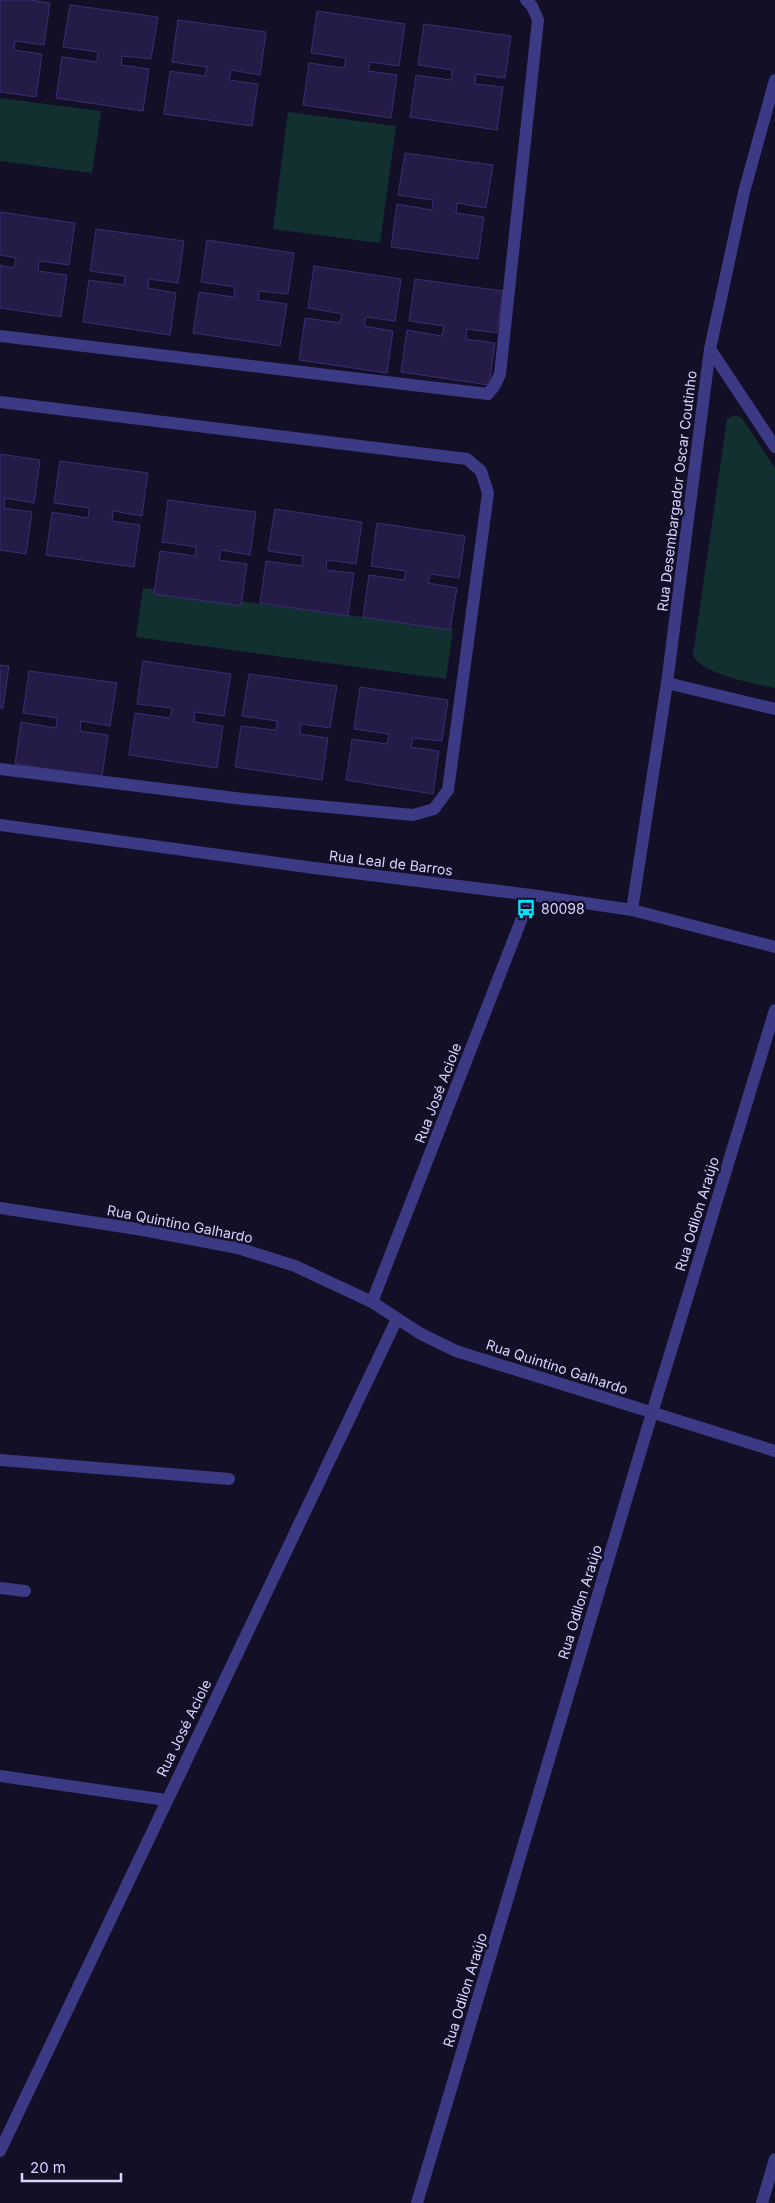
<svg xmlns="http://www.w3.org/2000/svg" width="775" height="2203" font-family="Inter,sans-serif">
	<rect width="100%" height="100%" fill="#130f26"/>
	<g fill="#12302f">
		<polygon points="0,98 101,111 92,173 0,161"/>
		<polygon points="288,112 396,126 380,243 273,229"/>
		<path d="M 734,415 L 742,418 L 775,468 L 775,688 C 756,684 700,674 693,655 L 727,419 Z"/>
		<polygon points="143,588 453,629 446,679 136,637"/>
	</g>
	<g fill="#241b47" stroke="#3b2d73">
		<polygon points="0,0 31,0 50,3 44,45 15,41 14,50 42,54 36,97 0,92"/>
		<polygon points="70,5 158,17 151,59 122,56 121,65 149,69 143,111 56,98 62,57 97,62 98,52 63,47"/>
		<polygon points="317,11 405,24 399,66 370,62 368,71 397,75 391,118 303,105 309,63 344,68 346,58 311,53"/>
		<polygon points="178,20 266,32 260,75 231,70 229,80 258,84 252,126 164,114 170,71 205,76 207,67 172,62"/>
		<polygon points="424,24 511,36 505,78 476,74 475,84 503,87 497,130 410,117 416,75 451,80 452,70 418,65"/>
		<polygon points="405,153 493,165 486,208 457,203 456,213 484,217 478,259 391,247 397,204 432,210 433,200 398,195"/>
		<polygon points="0,212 75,223 69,265 39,261 38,271 67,275 61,317 0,308 0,265 14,268 16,258 0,255"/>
		<polygon points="96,229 184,241 178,283 149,279 148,288 176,293 170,335 83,322 89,280 124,285 125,276 90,271"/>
		<polygon points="207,240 294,253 288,294 259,291 258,300 287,304 280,346 193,333 199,292 234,297 235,287 201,282"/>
		<polygon points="314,266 401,279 395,321 366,317 364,326 393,331 387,373 299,360 305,318 340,323 342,314 308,308"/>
		<polygon points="415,279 503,291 497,333 467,329 466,339 495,343 489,385 401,372 407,330 442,336 444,326 409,321"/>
		<polygon points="0,454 40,460 34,503 5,498 4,508 32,512 26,554 0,550"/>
		<polygon points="60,461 148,473 142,516 113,511 112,521 140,525 134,567 46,555 52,512 88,518 89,508 54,503"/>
		<polygon points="168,500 256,512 250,555 221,550 219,560 247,564 241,606 154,594 160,551 195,556 196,547 162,542"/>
		<polygon points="275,509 362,522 356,564 327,560 326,570 354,573 348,616 260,603 266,561 302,566 303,556 268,551"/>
		<polygon points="377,523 465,536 459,578 430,574 428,583 457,588 450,630 363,617 369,575 404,580 406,571 371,566"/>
		<polygon points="143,661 231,674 224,716 195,712 194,722 223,726 217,768 129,755 135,713 170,718 172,708 137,704"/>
		<polygon points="0,665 9,666 3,708 0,708"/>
		<polygon points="29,671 117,683 110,726 81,721 80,731 108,735 102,777 15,764 21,722 56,728 57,718 23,713"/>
		<polygon points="249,674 337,686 330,728 301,724 300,734 328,738 322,780 235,767 241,726 276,730 277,721 242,716"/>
		<polygon points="360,687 448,700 442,741 413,738 411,747 439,751 433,794 346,780 352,739 387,744 389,734 354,729"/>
	</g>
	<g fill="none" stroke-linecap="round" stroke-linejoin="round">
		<g stroke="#3d3a85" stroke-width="12">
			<polyline points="0,336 488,394 495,385 500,374 538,20 532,6 526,0"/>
			<polyline points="0,402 467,459 481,471 488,493 448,790 434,809 413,815 243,799 0,769"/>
			<polyline points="0,1460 229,1479"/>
		</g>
		<g stroke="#3d3a85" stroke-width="12">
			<polyline points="710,349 775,447"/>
			<polyline points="667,683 775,709"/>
			<polyline points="0,825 314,868 531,895 632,910 775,947"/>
			<polyline points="632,910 667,683 710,349 744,192 775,80"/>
			<polyline points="0,1208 143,1230 238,1248 295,1266 372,1302 421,1334 456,1351 775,1451"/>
			<polyline points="372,1302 531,895"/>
			<polyline points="0,1588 25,1591"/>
			<polyline points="0,1776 166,1800"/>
			<polyline points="0,2151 397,1319"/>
			<polyline points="417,2203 652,1413 775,1010"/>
			<polyline points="762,2203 775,2159"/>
		</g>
	</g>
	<defs>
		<symbol id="bus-bare" viewBox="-9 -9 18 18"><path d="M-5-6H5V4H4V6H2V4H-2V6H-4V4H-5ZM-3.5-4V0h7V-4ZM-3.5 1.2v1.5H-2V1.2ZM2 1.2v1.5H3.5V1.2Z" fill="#00e5ff" stroke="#130f26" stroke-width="2.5" paint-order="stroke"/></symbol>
	</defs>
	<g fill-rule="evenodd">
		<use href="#bus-bare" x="512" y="895" width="28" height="28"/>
	</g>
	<g text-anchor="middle" stroke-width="5" stroke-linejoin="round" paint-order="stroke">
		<g font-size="14" fill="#d9d4ff" stroke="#130f26">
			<text transform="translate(677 491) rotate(-83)" y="5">Rua Desembargador Oscar Coutinho</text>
			<text transform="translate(391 863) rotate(7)" y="5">Rua Leal de Barros</text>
			<text transform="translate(438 1093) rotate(-69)" y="5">Rua José Aciole</text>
			<text transform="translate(697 1214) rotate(-73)" y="5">Rua Odilon Araújo</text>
			<text transform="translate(180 1224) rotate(11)" y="5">Rua Quintino Galhardo</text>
			<text transform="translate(557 1367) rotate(18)" y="5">Rua Quintino Galhardo</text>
			<text transform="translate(580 1602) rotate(-73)" y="5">Rua Odilon Araújo</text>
			<text transform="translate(184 1728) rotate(-64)" y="5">Rua José Aciole</text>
			<text transform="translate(465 1990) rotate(-73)" y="5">Rua Odilon Araújo</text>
		</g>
		<g font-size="14" fill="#d9d4ff" stroke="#130f26" text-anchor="start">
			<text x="541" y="914">80098</text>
		</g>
	</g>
	<path d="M22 2173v8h99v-8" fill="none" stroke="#d9d4ff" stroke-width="2.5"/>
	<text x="30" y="2173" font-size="15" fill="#d9d4ff" stroke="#130f26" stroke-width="4" paint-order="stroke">20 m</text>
</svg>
